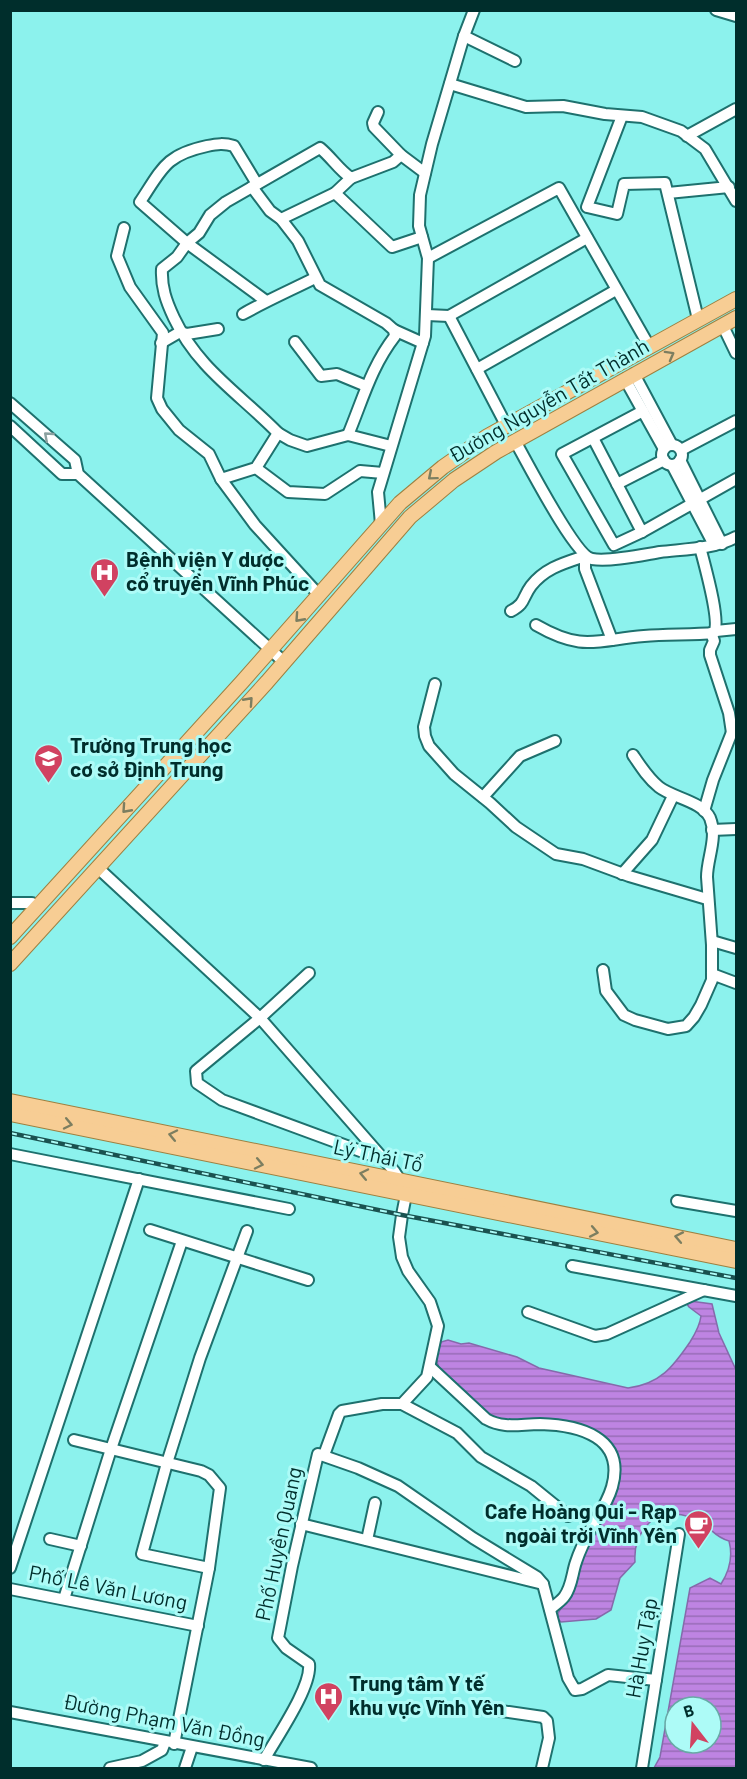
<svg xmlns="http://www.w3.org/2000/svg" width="747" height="1779" font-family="Barlow,sans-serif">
	<defs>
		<pattern id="water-rules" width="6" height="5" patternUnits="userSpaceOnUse" patternTransform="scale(1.5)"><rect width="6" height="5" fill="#be84e2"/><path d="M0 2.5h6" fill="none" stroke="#986cb7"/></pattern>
	</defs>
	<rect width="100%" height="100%" fill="#8cf2ed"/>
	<path fill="url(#water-rules)" stroke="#856aab" stroke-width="1.5" fill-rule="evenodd" d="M 690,1301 L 712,1304 L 719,1333 L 736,1370 L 736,1768 L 654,1768 L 660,1757 L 690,1588 L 710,1578 L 721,1584 C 730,1570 733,1556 729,1541 C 715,1537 713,1530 702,1523 C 686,1513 662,1509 649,1523 C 638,1535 634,1546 635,1562 L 620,1578 L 611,1610 L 596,1619 L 561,1622 L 558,1619 L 558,1613 L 575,1587 L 580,1562 L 610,1504 L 618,1474 L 600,1436 L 500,1423 L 487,1416 L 440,1372 L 436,1358 L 441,1342 L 448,1340 L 461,1344 L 469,1343 L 517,1357 L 539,1368 L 628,1388 C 660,1384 673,1367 690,1342 C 695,1334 700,1325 701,1316 L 689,1307 L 686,1303 ZM 675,1707 L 711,1707 L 711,1743 L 675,1743 Z"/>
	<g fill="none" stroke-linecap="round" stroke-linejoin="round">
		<defs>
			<g id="minor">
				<polyline points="716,10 736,16"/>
				<polyline points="464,36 515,61"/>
				<polyline points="450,84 526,107 563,106 605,114 642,117 681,131 705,149 736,201"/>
				<polyline points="378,112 373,123 374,127 401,155 425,173"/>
				<polyline points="622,116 587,207 617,214 624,184 665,183 698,319"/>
				<polyline points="687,136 736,109"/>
				<path d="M 257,184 L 234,146 C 224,143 217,144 207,146 C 165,155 162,169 140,202 L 187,243 L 266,301"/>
				<path d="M 252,187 L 270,211 L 281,219 L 298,241 L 320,285 L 386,323 L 394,330 L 395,336 C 371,367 363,399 348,435"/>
				<polyline points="335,193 392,247 422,237"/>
				<polyline points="668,193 729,187"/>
				<polyline points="281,219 335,193 351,178"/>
				<polyline points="124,228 117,256 130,287 163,333 157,398 162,409 179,430 209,454 221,479 256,468 278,433"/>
				<polyline points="428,258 559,188 649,346"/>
				<path d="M 243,314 C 266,301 291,290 315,278"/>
				<polyline points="427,315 449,316 587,238"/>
				<polyline points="449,316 506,425"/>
				<polyline points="723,326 736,353"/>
				<polyline points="394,330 423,343"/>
				<polyline points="295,342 321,376 337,374 366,386"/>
				<polyline points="161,343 180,332 187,334 218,329"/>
				<polyline points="477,369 616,290"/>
				<polyline points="634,374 672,445"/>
				<polyline points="625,379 664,449"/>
				<polyline points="10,403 75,460 78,474 284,662"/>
				<polyline points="643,411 562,454 614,545 642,532 736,479"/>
				<polyline points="10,426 62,474 78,474"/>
				<polyline points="593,438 642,532"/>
				<path d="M 515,441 C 526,460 575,556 592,559 C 610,562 642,555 660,552 C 685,549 714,549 736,537"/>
				<circle cx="672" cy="455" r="10"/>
				<path d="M 391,446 L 348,435 L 307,446 L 290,440 L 278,433 C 240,394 198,369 174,318 C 166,301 161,287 162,269 L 177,257 L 187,243 L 199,233 L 210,215 L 226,202 L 320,148 C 332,158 339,170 351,178 L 393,162 L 401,155"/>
				<polyline points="681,450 736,421"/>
				<polyline points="680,460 722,544"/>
				<polyline points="672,465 714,545"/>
				<polyline points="256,468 288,492 325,494 360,471 383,473"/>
				<polyline points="221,479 255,525 319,595"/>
				<polyline points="617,484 664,460"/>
				<polyline points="381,524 378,492 425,336 428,258 419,226 420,195 432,144 464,36 474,10"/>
				<path d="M 511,611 C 526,603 522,598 531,586 C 545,568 564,563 585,556 L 585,569 L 612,640"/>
				<path d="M 536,625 C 583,652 596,640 644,636 C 667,634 691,635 714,633 C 721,621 704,563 700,547"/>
				<polyline points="716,631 736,629"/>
				<polyline points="711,633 714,641 710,650 710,655 729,713 732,733"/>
				<polyline points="435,684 424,727 425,736 429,746 454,774 490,803 516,827 556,854 583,859 629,876 707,899"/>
				<polyline points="483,797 520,756 555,741"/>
				<polyline points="704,811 713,780 734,727"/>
				<polyline points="712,830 736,829"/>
				<polyline points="98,868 260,1018 394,1171 401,1182"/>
				<polyline points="622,874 652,840 673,796"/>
				<polyline points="10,903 32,903"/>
				<polyline points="712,941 736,948"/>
				<path d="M 603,970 L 606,991 L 624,1015 L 635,1020 L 668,1029 L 686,1026 L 694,1017 L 701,1005 L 712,980 L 712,945 L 707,877 C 707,858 718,838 710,818 C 702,801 673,798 659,787 C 648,778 641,767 633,755"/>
				<polyline points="309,973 260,1018 196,1071 197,1083 222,1100 382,1159"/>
				<polyline points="712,974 736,983"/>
				<polyline points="10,1154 289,1209"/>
				<polyline points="677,1201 736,1211"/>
				<polyline points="150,1230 308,1280"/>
				<polyline points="572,1266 736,1296"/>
				<polyline points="528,1312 595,1336 607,1334 704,1290"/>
				<path d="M 430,1367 L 486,1419 C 504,1429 520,1424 540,1424 C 579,1425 626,1437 612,1487 C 608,1501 600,1513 593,1525 C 587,1536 580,1549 576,1562 C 572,1573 572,1587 564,1597 C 560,1602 555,1605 550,1609"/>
				<polyline points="402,1404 427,1377 438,1326 430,1302 408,1271 402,1257 399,1237 402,1215 406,1195"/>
				<polyline points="74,1440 201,1471 209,1475 220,1488 209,1568 174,1744"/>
				<polyline points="324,1455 339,1414 342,1411 382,1404 402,1404 457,1433 481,1457 531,1486 568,1516"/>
				<polyline points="301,1524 543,1584"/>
				<polyline points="50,1539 81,1546"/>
				<polyline points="367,1540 375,1503"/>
				<polyline points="10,1568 139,1179"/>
				<polyline points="209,1568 142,1554 167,1463 200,1358 247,1231"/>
				<polyline points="10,1589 198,1626"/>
				<polyline points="64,1599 111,1449 182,1241"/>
				<polyline points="481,1708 543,1717 547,1721 549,1738 542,1768"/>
				<polyline points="10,1712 311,1768"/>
				<path d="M 264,1760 C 276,1738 312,1687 309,1664 L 286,1648 L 278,1638 L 292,1566 L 318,1454 L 358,1468 L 398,1486 L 473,1538 L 537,1577 L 543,1584 L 568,1678 L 575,1690 L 582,1689 L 608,1675 L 656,1680"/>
				<polyline points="110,1768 142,1761 162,1750 165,1742"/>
				<polyline points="185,1768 192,1747"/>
				<polyline points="642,1768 679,1534"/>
			</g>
			<g id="major">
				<polyline points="10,937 242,682 400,503 443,467 486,437 736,299"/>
				<polyline points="10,964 267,682 410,517 454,480 496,452 736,318"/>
				<polyline points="10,1101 736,1249"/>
				<polyline points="10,1114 736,1261"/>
			</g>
		</defs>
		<use href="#minor" stroke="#1e716e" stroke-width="14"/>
		<use href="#major" stroke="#9d8041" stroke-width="16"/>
		<use href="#minor" stroke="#fff" stroke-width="10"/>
		<use href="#major" stroke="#f7cd94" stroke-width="14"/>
		<defs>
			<polyline id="rail" points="10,1133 402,1215 736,1278"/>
		</defs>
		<use href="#rail" stroke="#1a5250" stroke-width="4.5"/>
		<use href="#rail" stroke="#adfbf7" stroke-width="2" stroke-dasharray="7" stroke-linecap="butt"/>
	</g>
	<defs><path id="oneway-chevron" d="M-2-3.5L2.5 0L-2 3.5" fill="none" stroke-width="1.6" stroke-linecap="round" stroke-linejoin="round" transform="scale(1.5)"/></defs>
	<g stroke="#7c7e60">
		<use href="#oneway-chevron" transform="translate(670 355) rotate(-29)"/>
		<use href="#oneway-chevron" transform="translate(432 476) rotate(140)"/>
		<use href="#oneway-chevron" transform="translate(299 618) rotate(132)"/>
		<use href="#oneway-chevron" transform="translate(249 701) rotate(-48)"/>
		<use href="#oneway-chevron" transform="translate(126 809) rotate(132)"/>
		<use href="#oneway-chevron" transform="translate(68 1124) rotate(12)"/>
		<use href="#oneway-chevron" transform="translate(173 1135) rotate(-168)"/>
		<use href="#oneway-chevron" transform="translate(259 1164) rotate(12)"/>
		<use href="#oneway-chevron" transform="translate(364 1174) rotate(-168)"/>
		<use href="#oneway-chevron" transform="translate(594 1232) rotate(11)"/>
		<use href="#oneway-chevron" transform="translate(679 1237) rotate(-169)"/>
	</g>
	<use stroke="#8ca1a0" href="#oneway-chevron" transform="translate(48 436) rotate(-139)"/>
	<defs>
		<symbol id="hospital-pin" viewBox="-11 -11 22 30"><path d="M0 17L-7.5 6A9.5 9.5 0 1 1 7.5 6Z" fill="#d14261" stroke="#adfbf7"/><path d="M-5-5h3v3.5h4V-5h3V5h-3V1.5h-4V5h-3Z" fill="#fff"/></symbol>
		<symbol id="school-pin" viewBox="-11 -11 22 30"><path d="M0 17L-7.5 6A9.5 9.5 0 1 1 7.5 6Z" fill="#d14261" stroke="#adfbf7"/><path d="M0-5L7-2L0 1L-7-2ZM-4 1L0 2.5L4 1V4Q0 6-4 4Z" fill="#fff"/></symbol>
		<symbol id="cafe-pin" viewBox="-11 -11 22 30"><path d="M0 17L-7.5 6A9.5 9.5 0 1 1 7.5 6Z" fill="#d14261" stroke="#adfbf7"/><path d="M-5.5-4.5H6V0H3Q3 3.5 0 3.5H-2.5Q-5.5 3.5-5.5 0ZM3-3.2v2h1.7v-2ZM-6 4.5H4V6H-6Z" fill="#fff"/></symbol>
	</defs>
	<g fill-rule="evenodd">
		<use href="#hospital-pin" x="88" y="556" width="33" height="45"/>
		<use href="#school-pin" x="32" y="742" width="33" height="45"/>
		<use href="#cafe-pin" x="682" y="1508" width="33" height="45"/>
		<use href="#hospital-pin" x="312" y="1680" width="33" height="45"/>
	</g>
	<g text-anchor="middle" stroke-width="6" stroke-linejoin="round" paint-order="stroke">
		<g font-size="21" fill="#002e2c" stroke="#adfbf7">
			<text transform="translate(549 401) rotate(-30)" y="7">Đường Nguyễn Tất Thành</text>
			<text transform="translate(378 1156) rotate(12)" y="7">Lý Thái Tổ</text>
			<text transform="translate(279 1544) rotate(-78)" y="7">Phố Huyền Quang</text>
			<text transform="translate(108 1588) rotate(11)" y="7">Phố Lê Văn Lương</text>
			<text transform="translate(642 1648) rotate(-80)" y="7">Hà Huy Tập</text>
			<text transform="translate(164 1721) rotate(11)" y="7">Đường Phạm Văn Đồng</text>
		</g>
		<g font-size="21" font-weight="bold" fill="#002e2c" stroke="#adfbf7" text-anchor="start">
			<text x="126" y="567">Bệnh viện Y dược<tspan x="126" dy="24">cổ truyền Vĩnh Phúc</tspan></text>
			<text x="70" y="753">Trường Trung học<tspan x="70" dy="24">cơ sở Định Trung</tspan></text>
			<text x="677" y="1519" text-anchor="end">Cafe Hoàng Qui - Rạp<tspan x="677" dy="24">ngoài trời Vĩnh Yên</tspan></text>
			<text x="349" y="1691">Trung tâm Y tế<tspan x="349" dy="24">khu vực Vĩnh Yên</tspan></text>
		</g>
	</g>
	<rect width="747" height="1779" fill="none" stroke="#002e2c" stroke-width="24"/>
	<g transform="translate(693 1725) rotate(343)"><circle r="28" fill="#adfbf7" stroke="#68a9a6" stroke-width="1.5"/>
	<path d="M0-4.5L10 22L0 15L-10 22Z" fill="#d14261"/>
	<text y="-9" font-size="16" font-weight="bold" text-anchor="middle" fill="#002e2c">B</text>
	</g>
</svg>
